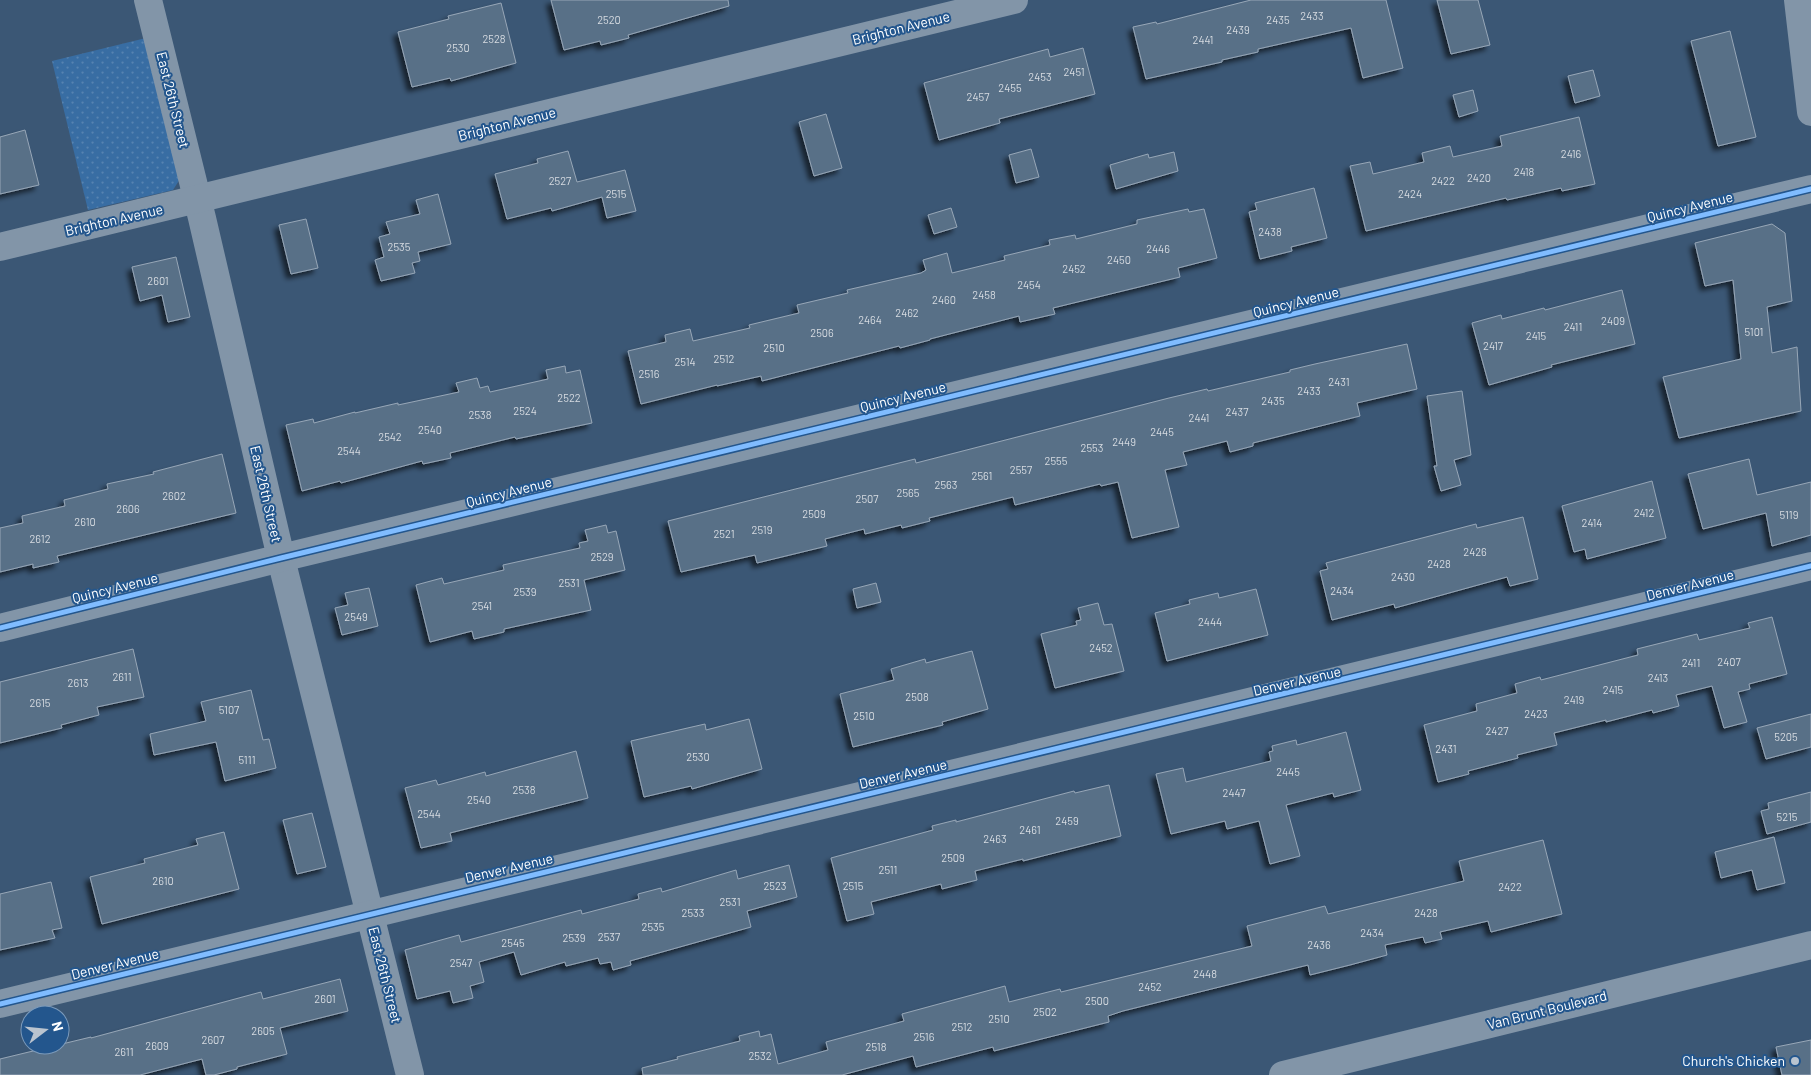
<svg xmlns="http://www.w3.org/2000/svg" width="1811" height="1075" font-family="Barlow,sans-serif">
	<defs>
		<pattern id="grass-dots" width="8" height="8" patternUnits="userSpaceOnUse" patternTransform="scale(1.25)"><rect width="8" height="8" fill="#386da3"/><path d="M2 2h.1M6 6h.1" fill="none" stroke="#5683b1" stroke-width="1.8" stroke-linecap="round"/></pattern>
		<filter id="shadow"><feDropShadow dx="-4.5" dy="4.5" stdDeviation="2.5" flood-color="#0009"/></filter>
	</defs>
	<rect width="100%" height="100%" fill="#3b5775"/>
	<polygon fill="url(#grass-dots)" points="146,38 180,179 173,190 88,210 52,61"/>
	<g fill="#596f87" stroke="#97a7b7" filter="url(#shadow)">
		<polygon points="551,0 728,0 729,6 628,35 629,38 601,45 600,41 564,50"/>
		<polygon points="1251,0 1386,0 1403,68 1363,78 1351,28 1258,49 1258,52 1222,60 1222,62 1146,79 1133,27 1156,22 1157,24"/>
		<polygon points="1437,0 1478,0 1490,45 1451,54"/>
		<polygon points="501,3 516,63 451,81 450,78 412,87 398,32 449,19 448,16"/>
		<polygon points="1730,31 1756,137 1718,146 1691,41"/>
		<polygon points="1083,48 1095,94 999,119 1000,123 939,140 924,83 1048,49 1050,57"/>
		<polygon points="1593,70 1600,96 1575,103 1568,76"/>
		<polygon points="1473,90 1478,111 1459,117 1453,95"/>
		<polygon points="826,114 842,168 814,176 799,122"/>
		<polygon points="1579,117 1595,184 1562,191 1561,188 1507,200 1506,198 1366,231 1350,166 1370,162 1373,174 1424,162 1422,153 1450,146 1453,157 1502,146 1500,136"/>
		<polygon points="25,130 39,185 0,194 0,137"/>
		<polygon points="1031,149 1039,177 1016,183 1009,155"/>
		<polygon points="568,151 577,182 625,170 636,211 607,218 602,197 552,211 551,208 507,219 495,174 538,163 537,159"/>
		<polygon points="1174,152 1178,171 1116,189 1110,165 1148,154 1149,158"/>
		<polygon points="1314,188 1327,238 1291,247 1292,251 1260,259 1249,212 1257,210 1255,203"/>
		<polygon points="438,194 451,244 418,252 420,261 412,263 415,273 381,281 375,260 384,257 379,237 390,234 386,222 420,214 416,200"/>
		<polygon points="951,208 957,227 934,234 928,215"/>
		<polygon points="1188,209 1189,212 1204,209 1217,258 1178,268 1180,277 1053,308 1055,314 1020,322 1019,316 930,339 930,340 900,348 899,346 762,381 761,376 717,386 717,385 641,404 628,351 666,342 665,335 690,329 693,341 750,328 749,325 799,313 797,305 848,293 847,290 921,273 926,270 923,260 947,253 952,273 1005,260 1004,256 1050,245 1049,240 1075,235 1076,239 1137,224 1137,220"/>
		<polygon points="306,219 318,268 291,274 279,225"/>
		<polygon points="1772,224 1785,233 1792,301 1767,307 1772,353 1797,347 1801,411 1679,438 1663,377 1741,359 1733,280 1705,286 1695,243"/>
		<polygon points="176,257 190,317 168,322 162,295 140,301 132,267"/>
		<polygon points="1622,290 1635,344 1551,365 1552,367 1489,385 1472,323 1501,315 1502,319 1544,308 1545,310"/>
		<polygon points="1407,344 1417,389 1357,403 1360,416 1253,443 1253,446 1230,452 1227,441 1183,452 1187,465 1165,470 1179,527 1132,538 1118,482 1101,486 1100,484 1015,505 1013,497 929,518 930,521 902,528 901,525 865,534 864,529 825,539 827,546 757,563 755,555 681,572 668,521 915,459 916,463 1169,398 1207,389 1208,391 1290,372 1290,370 1315,364"/>
		<polygon points="565,366 566,373 580,370 592,423 516,439 515,437 450,453 451,458 423,464 422,461 341,483 340,481 302,491 286,425 313,419 314,423 355,412 355,413 398,403 398,405 459,392 456,383 477,378 480,388 488,386 490,392 548,379 546,370"/>
		<polygon points="1462,391 1471,455 1454,460 1461,485 1441,491 1434,466 1437,466 1427,396"/>
		<polygon points="222,454 236,513 57,556 59,562 33,568 33,564 0,572 0,528 23,523 22,516 65,506 64,500 108,489 107,484 154,474 153,472"/>
		<polygon points="1749,459 1757,495 1811,482 1811,535 1772,546 1766,513 1703,529 1688,474"/>
		<polygon points="1652,481 1666,538 1587,559 1585,549 1574,552 1562,506"/>
		<polygon points="1523,517 1538,579 1510,586 1507,577 1395,608 1394,604 1332,620 1320,571 1328,569 1326,563 1476,524 1477,528"/>
		<polygon points="606,525 608,533 616,531 625,570 584,580 591,610 504,629 504,632 474,639 472,631 430,642 416,585 442,578 444,584 504,570 503,565 580,548 579,543 588,541 585,530"/>
		<polygon points="876,583 881,602 857,608 853,589"/>
		<polygon points="369,588 378,626 342,635 335,608 348,605 345,593"/>
		<polygon points="1256,589 1268,635 1167,661 1155,613 1190,604 1189,600 1218,593 1219,598"/>
		<polygon points="1098,603 1104,625 1112,624 1124,671 1055,688 1041,634 1077,625 1076,621 1081,620 1078,608"/>
		<polygon points="1772,617 1787,674 1749,684 1750,689 1738,692 1747,722 1724,728 1712,686 1676,695 1679,706 1653,713 1652,710 1606,722 1606,720 1554,733 1557,745 1517,755 1518,758 1468,771 1469,774 1438,782 1424,725 1477,711 1476,704 1517,693 1515,684 1540,677 1541,680 1638,655 1637,649 1697,634 1699,640 1750,628 1748,623"/>
		<polygon points="133,649 144,697 97,707 99,715 61,725 62,728 0,743 0,682"/>
		<polygon points="972,651 988,709 942,722 943,725 853,747 840,694 894,680 891,669 925,659 926,663"/>
		<polygon points="251,690 263,740 269,739 276,768 225,781 216,742 154,755 150,734 206,721 201,702"/>
		<polygon points="1811,714 1811,747 1766,759 1757,728"/>
		<polygon points="749,719 762,769 692,789 691,786 644,797 631,741 705,724 706,730"/>
		<polygon points="1346,732 1361,790 1334,797 1333,793 1286,805 1300,856 1270,864 1259,821 1227,829 1225,821 1171,834 1156,774 1183,768 1186,782 1271,761 1269,752 1273,751 1272,746 1296,740 1297,745"/>
		<polygon points="576,751 588,798 450,833 452,841 421,848 405,788 436,780 438,785 485,772 486,776"/>
		<polygon points="1109,785 1121,836 1023,861 1023,859 975,871 977,880 942,889 941,884 871,902 874,914 847,921 831,858 933,830 932,826 956,820 956,822 1074,791 1075,793"/>
		<polygon points="1811,792 1811,822 1767,834 1761,811 1769,809 1768,803"/>
		<polygon points="312,813 326,867 297,874 283,820"/>
		<polygon points="224,832 239,889 102,924 90,877 145,863 144,859 198,845 196,839"/>
		<polygon points="1774,837 1785,883 1757,890 1752,870 1721,878 1715,852"/>
		<polygon points="1543,840 1562,914 1491,932 1488,921 1440,932 1442,939 1425,943 1423,937 1385,945 1387,955 1350,965 1310,975 1308,965 1123,1011 1108,1016 1109,1022 994,1051 993,1047 916,1067 913,1056 842,1075 643,1075 642,1068 678,1059 677,1057 740,1041 739,1036 759,1031 760,1037 771,1034 778,1064 828,1050 826,1042 904,1021 902,1014 1005,986 1009,1002 1060,989 1061,992 1252,946 1247,926 1325,906 1328,914 1464,881 1459,861"/>
		<polygon points="789,865 797,897 747,911 751,927 630,961 631,965 613,970 611,962 600,964 598,958 566,966 565,962 521,975 514,952 479,962 484,982 470,986 473,998 453,1003 450,991 417,999 405,950 459,935 461,942 581,910 582,914 639,899 638,894 661,888 662,892 736,870 738,879"/>
		<polygon points="51,882 62,928 52,930 55,938 0,950 0,894"/>
		<polygon points="340,979 348,1011 280,1028 287,1054 237,1067 237,1069 214,1075 206,1075 202,1059 140,1075 0,1075 0,1059 91,1037 91,1038 261,992 263,999"/>
		<polygon points="1811,1040 1811,1075 1782,1075 1776,1047"/>
	</g>
	<g fill="none" stroke-linecap="round" stroke-linejoin="round">
		<g stroke="#8295a8" stroke-width="28">
			<polyline points="148,0 202,218 285,575 410,1075"/>
			<polyline points="1798,0 1811,112"/>
			<polyline points="0,247 1014,0"/>
			<polyline points="0,628 281,558 1811,189"/>
			<path d="M 0,1004 C 603,856 1208,716 1811,566"/>
		</g>
		<polyline stroke="#8295a8" stroke-width="28" points="1283,1075 1811,945"/>
		<defs>
			<g id="cycleway">
				<polyline points="0,628 281,558 1811,189"/>
				<path d="M 0,1004 C 603,856 1208,716 1811,566"/>
			</g>
		</defs>
		<use href="#cycleway" stroke="#23568d" stroke-width="8"/>
		<use href="#cycleway" stroke="#80bcff" stroke-width="5"/>
	</g>
	<circle fill="#bac4cf" stroke="#23568d" stroke-width="2" cx="1795" cy="1061" r="5"/>
	<g text-anchor="middle" stroke-width="4" stroke-linejoin="round" paint-order="stroke">
		<g font-size="11" fill="#d6dbe1">
			<text x="1312" y="20">2433</text>
			<text x="609" y="24">2520</text>
			<text x="1278" y="24">2435</text>
			<text x="1238" y="34">2439</text>
			<text x="494" y="43">2528</text>
			<text x="1203" y="44">2441</text>
			<text x="458" y="52">2530</text>
			<text x="1074" y="76">2451</text>
			<text x="1040" y="81">2453</text>
			<text x="1010" y="92">2455</text>
			<text x="978" y="101">2457</text>
			<text x="1571" y="158">2416</text>
			<text x="1524" y="176">2418</text>
			<text x="1479" y="182">2420</text>
			<text x="560" y="185">2527</text>
			<text x="1443" y="185">2422</text>
			<text x="616" y="198">2515</text>
			<text x="1410" y="198">2424</text>
			<text x="1270" y="236">2438</text>
			<text x="399" y="251">2535</text>
			<text x="1158" y="253">2446</text>
			<text x="1119" y="264">2450</text>
			<text x="1074" y="273">2452</text>
			<text x="158" y="285">2601</text>
			<text x="1029" y="289">2454</text>
			<text x="984" y="299">2458</text>
			<text x="944" y="304">2460</text>
			<text x="907" y="317">2462</text>
			<text x="870" y="324">2464</text>
			<text x="1613" y="325">2409</text>
			<text x="1573" y="331">2411</text>
			<text x="1754" y="336">5101</text>
			<text x="822" y="337">2506</text>
			<text x="1536" y="340">2415</text>
			<text x="1493" y="350">2417</text>
			<text x="774" y="352">2510</text>
			<text x="724" y="363">2512</text>
			<text x="685" y="366">2514</text>
			<text x="649" y="378">2516</text>
			<text x="1339" y="386">2431</text>
			<text x="1309" y="395">2433</text>
			<text x="569" y="402">2522</text>
			<text x="1273" y="405">2435</text>
			<text x="525" y="415">2524</text>
			<text x="1237" y="416">2437</text>
			<text x="480" y="419">2538</text>
			<text x="1199" y="422">2441</text>
			<text x="430" y="434">2540</text>
			<text x="1162" y="436">2445</text>
			<text x="390" y="441">2542</text>
			<text x="1124" y="446">2449</text>
			<text x="1092" y="452">2553</text>
			<text x="349" y="455">2544</text>
			<text x="1056" y="465">2555</text>
			<text x="1021" y="474">2557</text>
			<text x="982" y="480">2561</text>
			<text x="946" y="489">2563</text>
			<text x="908" y="497">2565</text>
			<text x="174" y="500">2602</text>
			<text x="867" y="503">2507</text>
			<text x="128" y="513">2606</text>
			<text x="1644" y="517">2412</text>
			<text x="814" y="518">2509</text>
			<text x="1789" y="519">5119</text>
			<text x="85" y="526">2610</text>
			<text x="1592" y="527">2414</text>
			<text x="762" y="534">2519</text>
			<text x="724" y="538">2521</text>
			<text x="40" y="543">2612</text>
			<text x="1475" y="556">2426</text>
			<text x="602" y="561">2529</text>
			<text x="1439" y="568">2428</text>
			<text x="1403" y="581">2430</text>
			<text x="569" y="587">2531</text>
			<text x="1342" y="595">2434</text>
			<text x="525" y="596">2539</text>
			<text x="482" y="610">2541</text>
			<text x="356" y="621">2549</text>
			<text x="1210" y="626">2444</text>
			<text x="1101" y="652">2452</text>
			<text x="1729" y="666">2407</text>
			<text x="1691" y="667">2411</text>
			<text x="122" y="681">2611</text>
			<text x="1658" y="682">2413</text>
			<text x="78" y="687">2613</text>
			<text x="1613" y="694">2415</text>
			<text x="917" y="701">2508</text>
			<text x="1574" y="704">2419</text>
			<text x="40" y="707">2615</text>
			<text x="229" y="714">5107</text>
			<text x="1536" y="718">2423</text>
			<text x="864" y="720">2510</text>
			<text x="1497" y="735">2427</text>
			<text x="1786" y="741">5205</text>
			<text x="1446" y="753">2431</text>
			<text x="698" y="761">2530</text>
			<text x="247" y="764">5111</text>
			<text x="1288" y="776">2445</text>
			<text x="524" y="794">2538</text>
			<text x="1234" y="797">2447</text>
			<text x="479" y="804">2540</text>
			<text x="429" y="818">2544</text>
			<text x="1787" y="821">5215</text>
			<text x="1067" y="825">2459</text>
			<text x="1030" y="834">2461</text>
			<text x="995" y="843">2463</text>
			<text x="953" y="862">2509</text>
			<text x="888" y="874">2511</text>
			<text x="163" y="885">2610</text>
			<text x="775" y="890">2523</text>
			<text x="853" y="890">2515</text>
			<text x="1510" y="891">2422</text>
			<text x="730" y="906">2531</text>
			<text x="693" y="917">2533</text>
			<text x="1426" y="917">2428</text>
			<text x="653" y="931">2535</text>
			<text x="1372" y="937">2434</text>
			<text x="609" y="941">2537</text>
			<text x="574" y="942">2539</text>
			<text x="513" y="947">2545</text>
			<text x="1319" y="949">2436</text>
			<text x="461" y="967">2547</text>
			<text x="1205" y="978">2448</text>
			<text x="1150" y="991">2452</text>
			<text x="325" y="1003">2601</text>
			<text x="1097" y="1005">2500</text>
			<text x="1045" y="1016">2502</text>
			<text x="999" y="1023">2510</text>
			<text x="962" y="1031">2512</text>
			<text x="263" y="1035">2605</text>
			<text x="924" y="1041">2516</text>
			<text x="213" y="1044">2607</text>
			<text x="157" y="1050">2609</text>
			<text x="876" y="1051">2518</text>
			<text x="124" y="1056">2611</text>
			<text x="760" y="1060">2532</text>
		</g>
		<g font-size="14" fill="#fff" stroke="#23568d">
			<text transform="translate(901 28) rotate(-14)" y="5">Brighton Avenue</text>
			<text transform="translate(173 100) rotate(76)" y="5">East 26th Street</text>
			<text transform="translate(507 124) rotate(-14)" y="5">Brighton Avenue</text>
			<text transform="translate(1690 207) rotate(-14)" y="5">Quincy Avenue</text>
			<text transform="translate(114 220) rotate(-13)" y="5">Brighton Avenue</text>
			<text transform="translate(1296 302) rotate(-14)" y="5">Quincy Avenue</text>
			<text transform="translate(903 397) rotate(-14)" y="5">Quincy Avenue</text>
			<text transform="translate(509 492) rotate(-14)" y="5">Quincy Avenue</text>
			<text transform="translate(266 494) rotate(77)" y="5">East 26th Street</text>
			<text transform="translate(1690 585) rotate(-14)" y="5">Denver Avenue</text>
			<text transform="translate(115 588) rotate(-14)" y="5">Quincy Avenue</text>
			<text transform="translate(1297 681) rotate(-13)" y="5">Denver Avenue</text>
			<text transform="translate(903 774) rotate(-13)" y="5">Denver Avenue</text>
			<text transform="translate(509 868) rotate(-13)" y="5">Denver Avenue</text>
			<text transform="translate(115 964) rotate(-14)" y="5">Denver Avenue</text>
			<text transform="translate(385 975) rotate(76)" y="5">East 26th Street</text>
			<text transform="translate(1547 1010) rotate(-14)" y="5">Van Brunt Boulevard</text>
		</g>
		<g font-size="14" fill="#fff" stroke="#23568d" text-anchor="end">
			<text x="1785" y="1066">Church's Chicken</text>
		</g>
	</g>
	<g transform="translate(45 1030) rotate(74)"><circle r="24" fill="#23568d" stroke="#7b9abb"/>
	<path d="M0-4L9 19L0 12L-9 19Z" fill="#bac4cf"/>
	<text y="-8" font-size="14" font-weight="bold" text-anchor="middle" fill="#ffffff">N</text>
	</g>
</svg>
